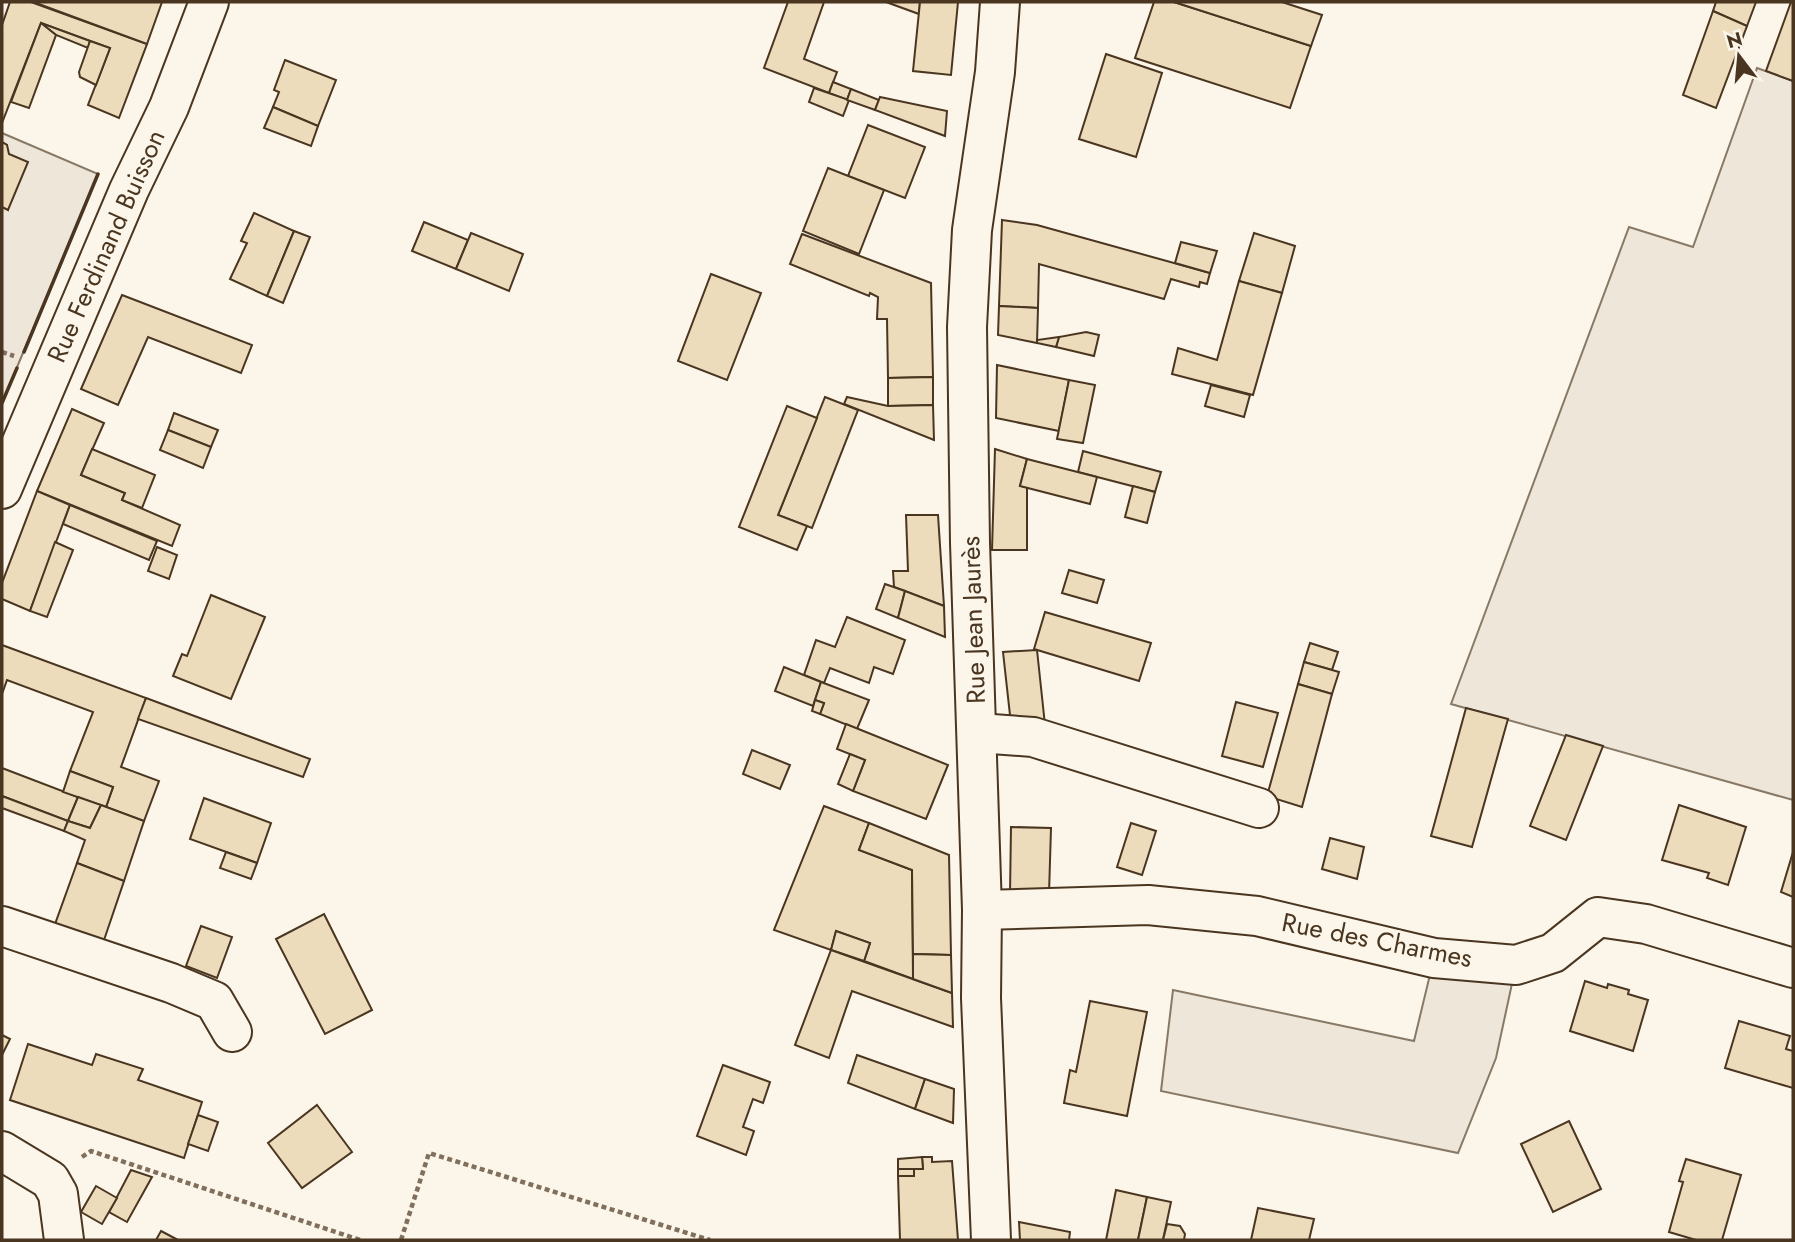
<svg xmlns="http://www.w3.org/2000/svg" width="1795" height="1242" font-family="Jost,sans-serif">
	<rect width="100%" height="100%" fill="#fbf6e9"/>
	<g fill="#ede6d9" stroke="#887966" stroke-width="2">
		<polygon points="1757,68 1793,81 1793,800 1451,704 1629,227 1693,247"/>
		<polygon points="2,133 98,174 2,403 2,207 8,210 7,145 2,142"/>
		<polygon points="1434,958 1516,965 1496,1058 1458,1153 1161,1091 1173,990 1414,1041"/>
	</g>
	<g fill="#ecdcbc" stroke="#4a3520" stroke-width="2">
		<polygon points="10,2 31,2 147,44 119,118 88,105 110,48 41,23 2,123 2,25"/>
		<polygon points="36,2 162,2 147,44 36,3"/>
		<polygon points="788,2 824,2 804,59 837,72 829,93 764,68"/>
		<polygon points="886,2 920,2 919,14"/>
		<polygon points="920,2 958,2 951,75 913,71"/>
		<polygon points="1154,2 1174,2 1311,46 1290,108 1135,58"/>
		<polygon points="1174,2 1282,2 1322,15 1311,46"/>
		<polygon points="1716,2 1756,2 1747,26 1713,11"/>
		<polygon points="1791,2 1793,2 1793,81 1766,71"/>
		<polygon points="1713,11 1747,26 1716,108 1683,95"/>
		<polygon points="41,23 90,41 88,48 56,35"/>
		<polygon points="41,23 56,35 29,108 11,102"/>
		<polygon points="90,41 110,48 96,85 80,77 79,72"/>
		<polygon points="1106,54 1162,73 1136,157 1079,139"/>
		<polygon points="285,60 336,80 318,126 273,107 279,92 274,90"/>
		<polygon points="833,82 851,89 847,100 829,93"/>
		<polygon points="814,88 849,100 843,116 809,102"/>
		<polygon points="851,89 879,100 875,110 847,100"/>
		<polygon points="880,97 947,111 945,136 875,110"/>
		<polygon points="273,107 318,126 311,146 264,128"/>
		<polygon points="868,125 925,147 905,198 848,176"/>
		<polygon points="2,142 7,145 9,154 28,162 8,210 2,207"/>
		<polygon points="828,168 884,190 859,254 803,231"/>
		<polygon points="254,213 294,231 267,296 230,279 247,243 241,241"/>
		<polygon points="1002,220 1037,225 1210,273 1207,284 1200,282 1199,287 1171,279 1164,299 1039,264 1038,308 999,306"/>
		<polygon points="424,222 468,240 456,269 412,251"/>
		<polygon points="294,231 310,237 283,303 267,296"/>
		<polygon points="471,233 523,254 509,291 456,269"/>
		<polygon points="1254,233 1295,246 1282,293 1239,281"/>
		<polygon points="802,234 931,283 933,377 888,378 887,319 877,319 878,297 870,293 869,296 790,264"/>
		<polygon points="1181,242 1217,251 1210,273 1175,263"/>
		<polygon points="711,274 761,293 727,380 678,361"/>
		<polygon points="1239,281 1282,293 1253,395 1172,374 1178,348 1217,360"/>
		<polygon points="122,295 252,345 241,373 148,337 118,405 81,389"/>
		<polygon points="999,306 1038,308 1037,343 998,335"/>
		<polygon points="1086,332 1099,335 1094,356 1056,347 1059,337"/>
		<polygon points="1059,337 1056,347 1037,343 1037,340"/>
		<polygon points="997,365 1069,380 1059,431 996,418"/>
		<polygon points="933,377 933,405 888,406 888,378"/>
		<polygon points="1069,380 1095,385 1083,443 1057,439"/>
		<polygon points="1211,385 1250,395 1244,417 1205,406"/>
		<polygon points="825,397 858,410 812,528 778,515"/>
		<polygon points="847,397 888,406 933,405 934,440 844,404"/>
		<polygon points="787,406 817,418 778,515 807,526 797,550 739,527"/>
		<polygon points="72,409 104,423 81,475 125,493 122,500 180,525 172,546 37,491"/>
		<polygon points="174,413 218,430 211,447 168,430"/>
		<polygon points="168,430 211,447 203,468 160,450"/>
		<polygon points="92,449 155,475 142,508 122,500 125,493 81,475"/>
		<polygon points="995,449 1027,459 1020,486 1027,487 1027,550 992,550"/>
		<polygon points="1083,451 1161,472 1155,492 1078,472"/>
		<polygon points="1027,459 1097,477 1090,504 1020,486"/>
		<polygon points="1133,486 1155,492 1147,523 1125,517"/>
		<polygon points="37,491 70,505 30,611 2,599 2,583"/>
		<polygon points="70,505 157,541 149,560 63,524"/>
		<polygon points="906,515 938,515 944,606 894,587 893,571 908,571"/>
		<polygon points="55,542 73,550 47,617 30,611"/>
		<polygon points="157,547 177,555 169,579 148,571"/>
		<polygon points="1069,570 1104,580 1097,603 1062,593"/>
		<polygon points="885,584 905,591 898,618 876,609"/>
		<polygon points="905,591 944,606 945,637 898,618"/>
		<polygon points="211,595 265,617 231,699 173,676 182,654 187,656"/>
		<polygon points="1045,612 1151,643 1139,681 1034,649"/>
		<polygon points="847,617 905,640 893,674 874,667 869,683 830,668 824,683 804,675 816,640 835,647"/>
		<polygon points="1310,643 1338,652 1332,670 1304,662"/>
		<polygon points="2,645 146,698 121,767 159,781 144,821 106,807 113,787 70,771 93,712 7,680 2,694"/>
		<polygon points="1037,650 1045,725 1011,724 1003,652"/>
		<polygon points="1304,662 1339,672 1332,694 1298,684"/>
		<polygon points="784,667 821,682 813,706 775,691"/>
		<polygon points="821,682 869,700 857,729 820,714 824,703 815,700"/>
		<polygon points="1298,684 1332,694 1302,807 1267,796"/>
		<polygon points="146,698 310,759 303,777 138,719"/>
		<polygon points="815,700 824,703 820,714 812,711"/>
		<polygon points="1236,702 1278,713 1263,767 1222,756"/>
		<polygon points="1466,708 1508,719 1472,847 1431,836"/>
		<polygon points="846,724 948,765 926,819 853,791 865,760 837,749"/>
		<polygon points="1566,735 1603,746 1566,840 1530,826"/>
		<polygon points="752,750 790,765 780,789 743,774"/>
		<polygon points="850,754 865,760 853,791 838,784"/>
		<polygon points="2,768 78,797 68,821 2,796"/>
		<polygon points="70,771 113,787 106,807 63,792"/>
		<polygon points="2,796 68,821 64,831 2,808"/>
		<polygon points="78,797 101,805 90,828 68,821"/>
		<polygon points="204,798 271,823 257,863 190,839"/>
		<polygon points="101,805 144,821 124,881 77,863 85,840 64,831 68,821 90,828"/>
		<polygon points="1679,805 1746,827 1728,885 1707,878 1709,873 1662,860"/>
		<polygon points="824,806 869,823 859,850 912,870 913,979 864,961 870,943 836,931 831,950 774,930"/>
		<polygon points="869,823 949,855 951,955 913,954 912,870 859,850"/>
		<polygon points="1131,823 1156,831 1142,875 1117,867"/>
		<polygon points="1011,827 1051,828 1049,894 1010,894"/>
		<polygon points="1330,838 1364,847 1357,879 1322,869"/>
		<polygon points="226,852 257,863 251,879 220,868"/>
		<polygon points="1793,852 1793,897 1781,892"/>
		<polygon points="77,863 124,881 102,946 54,927"/>
		<polygon points="324,914 372,1010 325,1034 276,939"/>
		<polygon points="201,926 232,937 217,978 186,966"/>
		<polygon points="836,931 870,943 864,961 831,950"/>
		<polygon points="831,950 952,993 953,1027 852,991 829,1058 795,1045"/>
		<polygon points="913,954 951,955 952,993 913,979"/>
		<polygon points="1585,981 1607,988 1608,984 1629,990 1628,994 1648,1000 1633,1051 1570,1031"/>
		<polygon points="1090,1001 1147,1012 1127,1116 1064,1103 1070,1070 1076,1072"/>
		<polygon points="1739,1021 1790,1036 1786,1049 1793,1051 1793,1088 1725,1068"/>
		<polygon points="2,1035 10,1039 2,1055"/>
		<polygon points="28,1044 92,1065 96,1054 143,1069 138,1080 202,1102 184,1158 10,1100"/>
		<polygon points="857,1055 925,1079 915,1109 848,1083"/>
		<polygon points="723,1065 770,1082 763,1103 753,1099 743,1127 754,1131 746,1155 697,1136"/>
		<polygon points="925,1079 954,1089 953,1123 915,1109"/>
		<polygon points="317,1105 352,1152 302,1188 268,1143"/>
		<polygon points="198,1115 218,1122 208,1151 188,1144"/>
		<polygon points="1569,1121 1601,1189 1553,1212 1521,1144"/>
		<polygon points="922,1157 932,1157 932,1162 952,1161 958,1240 900,1240 898,1176 914,1176 914,1169 923,1169"/>
		<polygon points="922,1157 923,1169 898,1169 898,1159"/>
		<polygon points="1686,1159 1741,1175 1722,1240 1696,1240 1669,1232 1683,1182 1679,1181"/>
		<rect x="898" y="1169" width="16" height="7"/>
		<polygon points="131,1170 152,1177 127,1222 109,1212"/>
		<polygon points="96,1186 117,1198 102,1224 81,1212"/>
		<polygon points="1116,1190 1147,1197 1138,1240 1106,1240"/>
		<polygon points="1147,1197 1171,1202 1163,1240 1138,1240"/>
		<polygon points="1258,1208 1314,1219 1309,1240 1251,1240"/>
		<polygon points="1019,1222 1070,1232 1069,1240 1020,1240"/>
		<polygon points="1167,1224 1180,1226 1185,1234 1184,1240 1163,1240"/>
		<polygon points="161,1231 178,1240 156,1240"/>
	</g>
	<g fill="none" stroke-linecap="round" stroke-linejoin="round">
		<defs>
			<g id="minor">
				<polyline points="2,489 129,190 169,107 209,2"/>
				<polyline points="978,733 1033,737 1259,808"/>
				<polyline points="982,910 1148,905 1257,916 1434,958 1516,965 1553,953 1598,917 1646,924 1793,968"/>
				<polyline points="2,926 171,983 214,1001 232,1032"/>
				<polyline points="2,1151 50,1180 58,1194 64,1240"/>
				<polyline points="991,1240 981,998 982,910 970,543 967,327 972,230 995,72 1000,2"/>
			</g>
		</defs>
		<use href="#minor" stroke="#4a3520" stroke-width="42"/>
		<g stroke="#7f6f5c" stroke-width="4.5" stroke-dasharray="5 3.5" stroke-linecap="butt">
			<polyline points="2,352 14,356"/>
			<polyline points="82,1157 91,1151 360,1240"/>
			<polyline points="401,1240 429,1153 710,1240"/>
		</g>
		<use href="#minor" stroke="#fbf6e9" stroke-width="38"/>
		<g stroke="#4a3520" stroke-width="3.5">
			<polyline points="24,352 98,174"/>
			<polyline points="2,403 17,368"/>
		</g>
	</g>
	<g text-anchor="middle" stroke-width="5" stroke-linejoin="round" paint-order="stroke">
		<g font-size="26" fill="#4a3520" stroke="#fbf6e9">
			<text transform="translate(106 246) rotate(-66)" y="9">Rue Ferdinand Buisson</text>
			<text transform="translate(973 620) rotate(-92)" y="9">Rue Jean Jaurès</text>
			<text transform="translate(1377 940) rotate(11)" y="9">Rue des Charmes</text>
		</g>
	</g>
	<rect width="1795" height="1242" fill="none" stroke="#4a3520" stroke-width="7"/>
	<g transform="translate(1739 56) rotate(344)" stroke="#fbf6e9" stroke-width="5" paint-order="stroke">
	<path d="M0-5L12 26L0 18L-12 26Z" fill="#4a3520"/>
	<text y="-10" font-size="19" font-weight="bold" text-anchor="middle" fill="#4a3520">N</text>
	</g>
</svg>
